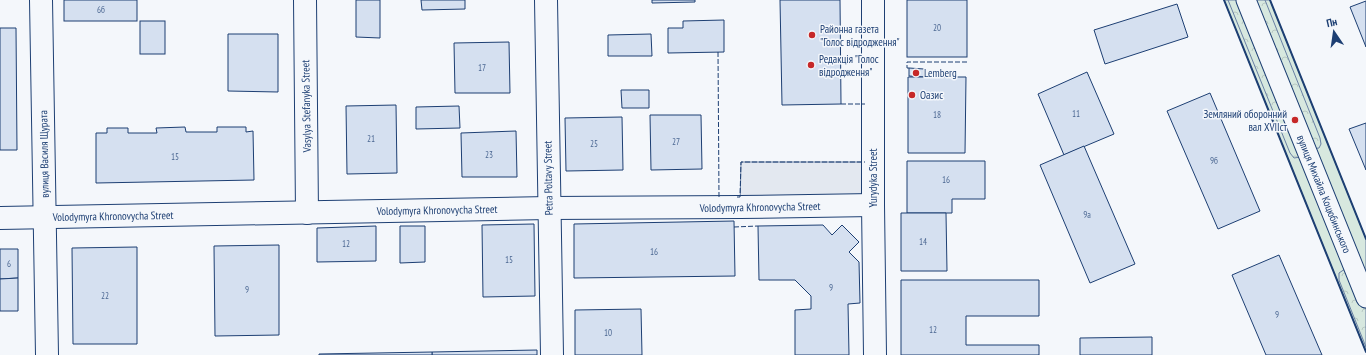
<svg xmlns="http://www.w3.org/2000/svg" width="1366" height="355" font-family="'PT Sans Narrow',sans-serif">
	<defs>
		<pattern id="forest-crowns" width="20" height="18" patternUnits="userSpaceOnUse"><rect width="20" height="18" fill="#d7e8df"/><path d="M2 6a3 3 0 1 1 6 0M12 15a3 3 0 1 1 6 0" fill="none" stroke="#b8c8c3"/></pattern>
	</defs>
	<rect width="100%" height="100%" fill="#f4f7fb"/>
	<polygon fill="#d7e8df" stroke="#687fa3" points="1224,0 1270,0 1366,239 1366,352"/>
	<g fill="url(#forest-crowns)" stroke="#687fa3">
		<polygon points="1228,0 1244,0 1301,157 1294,158 1290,153"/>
		<polygon points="1250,0 1265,0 1320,138 1321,144 1319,148 1312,149"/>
		<polygon points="1345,269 1351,271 1366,309 1366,347 1339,280 1339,273"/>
	</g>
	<polygon fill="#e3e8f0" stroke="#687fa3" points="741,162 867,162 873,205 740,207"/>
	<g fill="#d5e0f0" stroke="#1d3f73">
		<rect x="64" y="0" width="73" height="21"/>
		<polygon points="356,0 380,0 380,38 356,37"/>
		<polygon points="421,0 465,0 465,9 422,10"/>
		<polygon points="652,0 695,0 695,2 652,3"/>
		<polygon points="780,0 840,0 841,104 782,105"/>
		<rect x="907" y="0" width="60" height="57"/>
		<polygon points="1366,1 1366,47 1350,7"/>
		<polygon points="1177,4 1188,37 1105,64 1094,30"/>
		<polygon points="724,20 724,52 668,53 668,28 683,28 683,21"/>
		<rect x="140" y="21" width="25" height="33"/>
		<polygon points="0,28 16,28 17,150 0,150"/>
		<polygon points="228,34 278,34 278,92 228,91"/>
		<polygon points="651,34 652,56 608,56 608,35"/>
		<polygon points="509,42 510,93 455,93 454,43"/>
		<polygon points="909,68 924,69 924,77 909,76"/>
		<polygon points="1087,72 1114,134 1064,155 1038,94"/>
		<polygon points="908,77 966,77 965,153 908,153"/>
		<polygon points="621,90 649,90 649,108 622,108"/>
		<polygon points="1210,93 1260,211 1218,229 1167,111"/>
		<polygon points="396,105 397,173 347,174 346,106"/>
		<polygon points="459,106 460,128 416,129 416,107"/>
		<polygon points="650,115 701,115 702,169 651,170"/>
		<polygon points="622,117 623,170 566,171 565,118"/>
		<polygon points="1366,123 1366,170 1349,129"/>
		<polygon points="185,127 186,132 217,132 217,127 246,127 246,132 253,131 254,180 96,183 96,133 107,133 107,128 128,128 128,133 157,133 156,128"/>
		<polygon points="516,131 517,177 462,177 461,133"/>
		<polygon points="1084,146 1135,264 1090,283 1040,165"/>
		<polygon points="907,161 985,161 985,199 952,199 952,213 907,213"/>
		<polygon points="901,213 946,213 947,271 901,271"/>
		<polygon points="734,221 735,276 574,278 574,224"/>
		<polygon points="534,224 535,296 483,297 482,225"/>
		<polygon points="823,225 832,235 842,225 859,242 849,252 859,262 860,303 848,304 849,355 795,355 795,310 811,309 811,296 795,280 759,280 758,226"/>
		<polygon points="376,226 376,261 317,262 317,228"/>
		<polygon points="400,226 425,226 425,262 400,263"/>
		<polygon points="279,245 279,335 215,336 214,246"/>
		<polygon points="137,247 137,344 73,344 72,248"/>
		<polygon points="0,249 18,249 18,278 0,279"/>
		<polygon points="1279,255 1322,355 1266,355 1232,275"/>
		<polygon points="18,278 18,311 0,311 0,279"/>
		<polygon points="901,280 1039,280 1039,316 966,316 966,345 1039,345 1039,355 901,355"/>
		<polygon points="641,309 642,355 575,355 575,310"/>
		<polygon points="1152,337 1152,355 1080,355 1080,338"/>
		<polygon points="537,350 537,355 432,355 432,352"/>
		<polygon points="432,352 432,355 319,355 319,354"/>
	</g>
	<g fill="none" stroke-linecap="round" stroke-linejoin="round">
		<defs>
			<polyline id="pedestrian" points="1246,0 1366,298"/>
			<g id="minor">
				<polyline points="41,0 47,355"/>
				<polyline points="305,0 307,213"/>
				<polyline points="546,0 552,355"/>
				<polyline points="0,218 549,208 740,207 873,205"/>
			</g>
			<polyline id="tertiary" points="873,0 873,205 875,355"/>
		</defs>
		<use href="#pedestrian" stroke="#1d3f73" stroke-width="21"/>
		<use href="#minor" stroke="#1d3f73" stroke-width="24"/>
		<use href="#tertiary" stroke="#1d3f73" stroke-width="24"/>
		<use href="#pedestrian" stroke="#f4f7fb" stroke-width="19"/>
		<use href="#minor" stroke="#f4f7fb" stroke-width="22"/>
		<use href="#tertiary" stroke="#f4f7fb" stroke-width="22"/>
		<g stroke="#1d3f73" stroke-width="1" stroke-dasharray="5 2" stroke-linecap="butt">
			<polyline points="718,52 719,197 721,197"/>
			<polyline points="909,68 907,68 907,62 967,62"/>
			<polyline points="841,104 865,104"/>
			<polyline points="737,197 740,197 741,162 865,162"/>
			<polyline points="734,227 758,226"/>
		</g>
		<g stroke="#1d3f73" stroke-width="2">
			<polyline points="1224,0 1366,352"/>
			<polyline points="1270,0 1366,239"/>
		</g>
	</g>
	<g fill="#c62828" stroke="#f4f7fb" stroke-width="1.5">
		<circle cx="812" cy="35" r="4"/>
		<circle cx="811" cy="65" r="4"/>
		<circle cx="916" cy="73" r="4"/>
		<circle cx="912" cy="95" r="4"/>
		<circle cx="1295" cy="120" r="4"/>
	</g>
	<g text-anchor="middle" stroke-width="3" stroke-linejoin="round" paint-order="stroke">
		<g font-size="9" fill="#4b6792">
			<text x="101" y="13">6б</text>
			<text x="937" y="31">20</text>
			<text x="482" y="71">17</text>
			<text x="1076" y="117">11</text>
			<text x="937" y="118">18</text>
			<text x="371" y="142">21</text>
			<text x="676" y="145">27</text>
			<text x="594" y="147">25</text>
			<text x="489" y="158">23</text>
			<text x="175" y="160">15</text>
			<text x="1214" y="164">9б</text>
			<text x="946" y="183">16</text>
			<text x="1087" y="218">9а</text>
			<text x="923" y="245">14</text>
			<text x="346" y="247">12</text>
			<text x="654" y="255">16</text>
			<text x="509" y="263">15</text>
			<text x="9" y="267">6</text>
			<text x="831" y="291">9</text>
			<text x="247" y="293">9</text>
			<text x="105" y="299">22</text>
			<text x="1277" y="318">9</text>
			<text x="933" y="333">12</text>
			<text x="608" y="336">10</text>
		</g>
		<g font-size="11" fill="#1d3f73" stroke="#f4f7fb" text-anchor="start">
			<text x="820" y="33">Районна газета<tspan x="820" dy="13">"Голос відродження"</tspan></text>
			<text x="819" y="63">Редакція "Голос<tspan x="819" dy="13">відродження"</tspan></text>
			<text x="924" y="77">Lemberg</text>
			<text x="920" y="99">Оазис</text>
			<text x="1287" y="118" text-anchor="end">Земляний оборонний<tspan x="1287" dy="13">вал XVIIст</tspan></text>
		</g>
		<g font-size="11" fill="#1d3f73" stroke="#f4f7fb">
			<text transform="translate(306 106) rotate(-91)" y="4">Vasylya Stefanyka Street</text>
			<text transform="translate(44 154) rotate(-91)" y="4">вулиця Василя Щурата</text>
			<text transform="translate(548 178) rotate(-91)" y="4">Petra Poltavy Street</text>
			<text transform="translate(873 178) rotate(-90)" y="4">Yurydyka Street</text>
			<text transform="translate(1324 194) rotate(68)" y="4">вулиця Михайла Коцюбинського</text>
			<text transform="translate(760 207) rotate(-1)" y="4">Volodymyra Khronovycha Street</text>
			<text transform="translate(437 210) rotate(-1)" y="4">Volodymyra Khronovycha Street</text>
			<text transform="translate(113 216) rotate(-1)" y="4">Volodymyra Khronovycha Street</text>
		</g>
	</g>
	<g transform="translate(1334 32) rotate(347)" stroke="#f4f7fb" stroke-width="3" paint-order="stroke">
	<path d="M0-3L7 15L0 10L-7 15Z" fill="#1d3f73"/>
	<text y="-6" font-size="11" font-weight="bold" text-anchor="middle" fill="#1d3f73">Пн</text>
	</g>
</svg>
